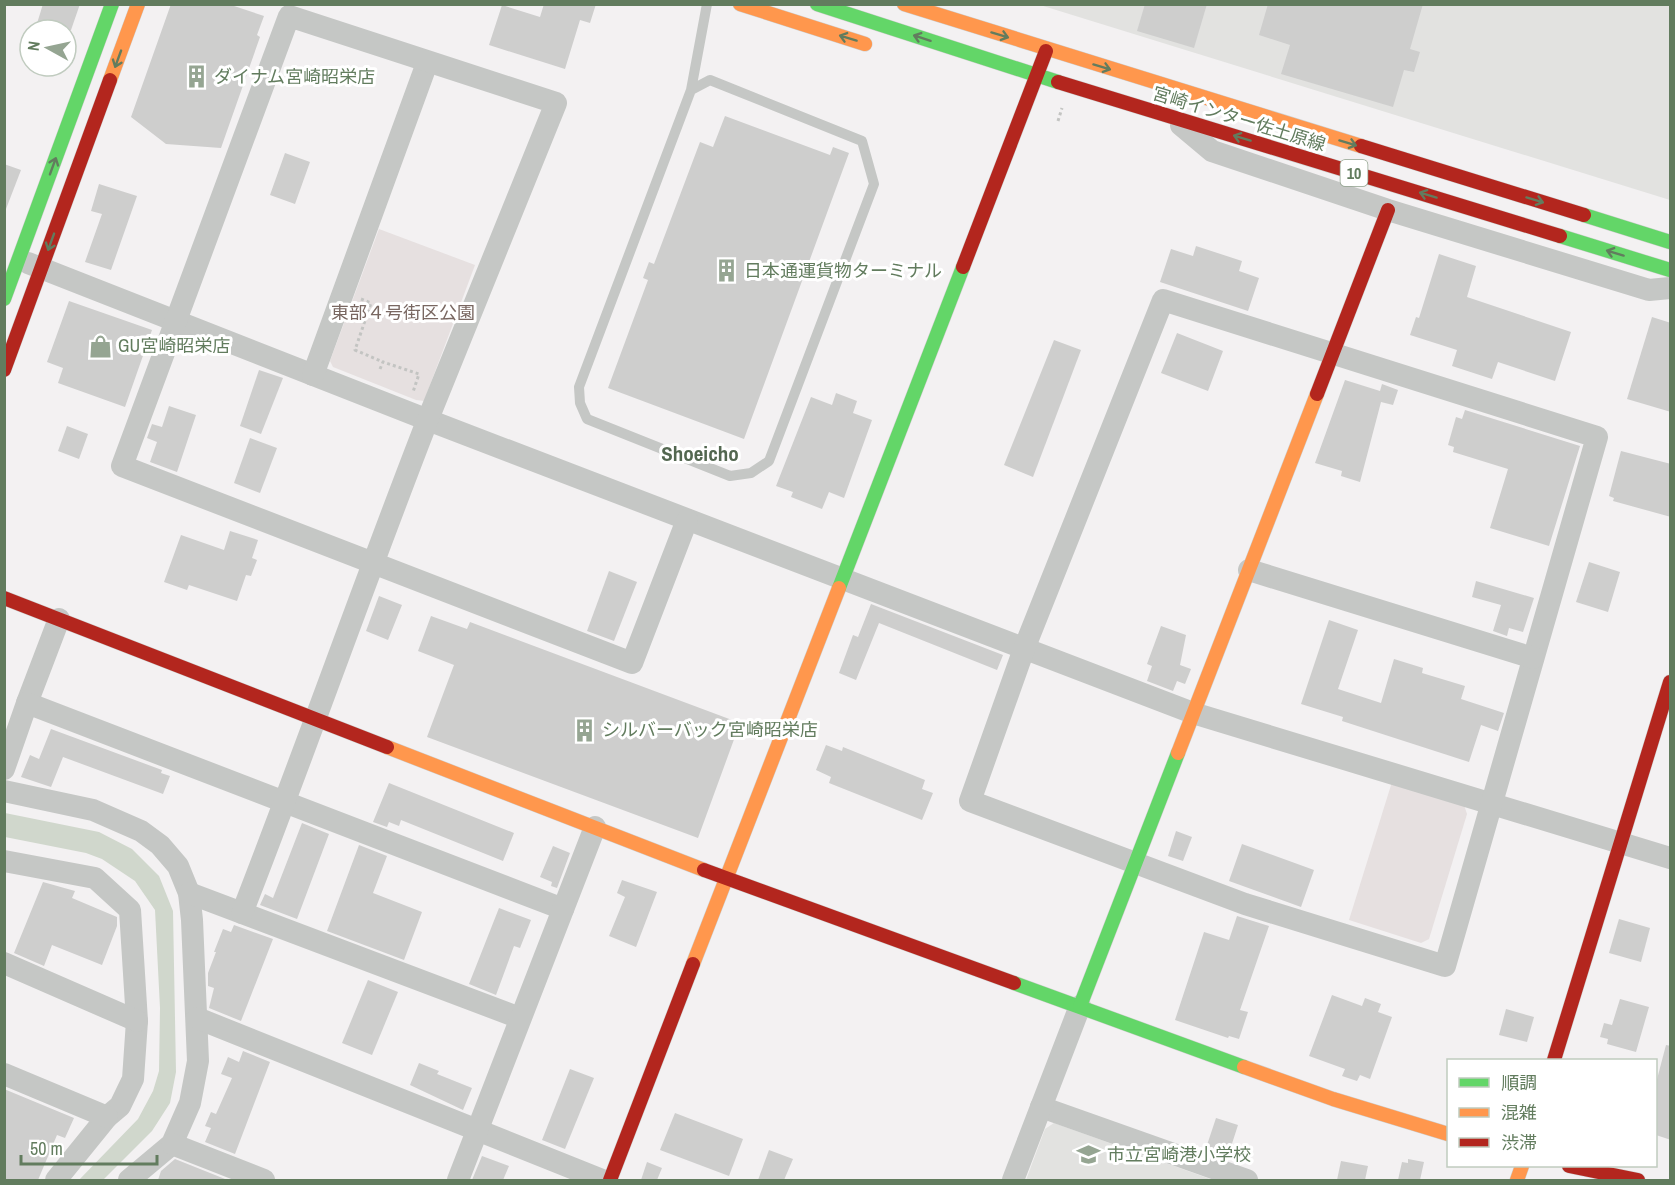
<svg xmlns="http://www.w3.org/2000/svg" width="1675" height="1185" font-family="'Archivo Narrow','Noto Sans JP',sans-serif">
	<rect width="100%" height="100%" fill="#f3f1f2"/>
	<g fill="#e2e2e0">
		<polygon points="1040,5 1670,5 1670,200"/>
		<polygon points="1054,1123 1213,1180 1026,1180 1045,1129"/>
	</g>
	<g fill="#e6e0e0">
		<polygon points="379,229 475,265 424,401 416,400 333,367 330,361"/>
		<polygon points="1392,782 1464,805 1467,814 1429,939 1421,943 1349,920"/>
	</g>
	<polygon fill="#d0d7cc" points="5,813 99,832 132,849 159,876 173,911 176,1072 170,1103 152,1131 103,1180 79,1180 138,1119 153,1091 159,1071 160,1008 155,910 135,881 102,859 86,853 5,837"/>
	<g fill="#cececd">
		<polygon points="43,4 80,4 71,30 35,30"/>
		<polygon points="171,4 228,4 264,16 257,35 260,37 221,148 166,144 131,117"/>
		<polygon points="544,4 596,4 590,23 580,20 565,69 489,45 502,5 540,17"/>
		<polygon points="1145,4 1207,4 1194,48 1137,31"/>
		<polygon points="1268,4 1423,4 1410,49 1420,52 1414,72 1404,70 1393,107 1281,74 1290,45 1259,35"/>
		<polygon points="725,116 830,155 833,147 849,153 744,439 608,388 648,280 643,278 649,262 654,264 700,142 713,147"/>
		<polygon points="285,153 310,162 295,204 270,195"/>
		<polygon points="4,164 21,170 6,209 4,209"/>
		<polygon points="99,184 137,196 111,270 85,262 102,214 91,211"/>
		<polygon points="1196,246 1242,261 1239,271 1259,278 1248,311 1160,282 1171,249 1193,256"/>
		<polygon points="1439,254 1476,266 1467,297 1571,332 1555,381 1498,362 1492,379 1452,366 1457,350 1410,335 1416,317 1419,318"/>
		<polygon points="69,301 152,330 125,407 58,383 63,368 47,362"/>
		<polygon points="1652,317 1671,323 1671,412 1627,399"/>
		<polygon points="1177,333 1223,351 1208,391 1161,373"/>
		<polygon points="1054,340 1081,350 1033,477 1004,465"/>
		<polygon points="259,370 283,378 261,434 240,426"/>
		<polygon points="1345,380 1380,391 1382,384 1398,390 1393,405 1381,402 1360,482 1341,476 1342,471 1315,463"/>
		<polygon points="836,393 857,401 853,413 872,420 844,498 829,492 822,509 791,497 793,492 776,486 811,397 832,405"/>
		<polygon points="169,406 196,415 177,472 150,462 157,442 147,438 152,424 162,427"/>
		<polygon points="1465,410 1580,446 1549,546 1490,528 1508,469 1453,452 1454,447 1448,445 1456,417 1462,419"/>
		<polygon points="67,426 88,434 79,459 58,451"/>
		<polygon points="250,438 277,448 260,493 234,483"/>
		<polygon points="1621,451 1671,464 1671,517 1613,501 1614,498 1609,496"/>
		<polygon points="230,531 258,540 252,558 257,560 251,576 246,575 237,601 189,585 187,590 164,582 181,535 224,550"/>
		<polygon points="1589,562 1620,572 1608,612 1576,602"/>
		<polygon points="609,571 637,582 614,641 587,631"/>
		<polygon points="1476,581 1534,598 1523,632 1509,628 1507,636 1493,631 1501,605 1472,597"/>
		<polygon points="379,596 402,605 388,640 366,631"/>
		<polygon points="871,604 1003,655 997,670 879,623 856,680 839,673 853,635 858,637"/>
		<polygon points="431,616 467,629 470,622 740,723 698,838 427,737 454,665 418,651"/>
		<polygon points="1329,620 1358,630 1338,689 1381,703 1394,659 1423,668 1422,673 1465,686 1461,699 1504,713 1498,731 1481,725 1469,762 1342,721 1343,717 1301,704"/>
		<polygon points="1161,626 1186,635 1180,665 1191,669 1185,684 1177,681 1173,691 1147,681 1152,666 1147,664"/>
		<polygon points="51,729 162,770 161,773 170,776 163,794 63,757 51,787 21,777 30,755 39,759"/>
		<polygon points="826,745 842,751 843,747 925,780 922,789 933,793 922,820 829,783 831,777 816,770"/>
		<polygon points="389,783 514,833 503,861 401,820 399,826 389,822 387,827 373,822"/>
		<polygon points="302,823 329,834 297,919 260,905 265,894 273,898"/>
		<polygon points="1176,831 1192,837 1183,861 1168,856"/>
		<polygon points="1242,844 1314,870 1301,907 1229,881"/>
		<polygon points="359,845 387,856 373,893 422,912 404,960 327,931"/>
		<polygon points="553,846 570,853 557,888 551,886 552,882 540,877"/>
		<polygon points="622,880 657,892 636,947 609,936 625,897 617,893"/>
		<polygon points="43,882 75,891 72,898 117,917 117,926 102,965 52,945 44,966 14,953"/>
		<polygon points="499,908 531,920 520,948 514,946 496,995 469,984"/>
		<polygon points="1237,916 1269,926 1240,1010 1248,1012 1239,1039 1229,1036 1228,1038 1175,1020 1204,932 1229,940"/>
		<polygon points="1619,919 1650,928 1641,962 1609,953"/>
		<polygon points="234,925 273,939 241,1021 209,1008 214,988 208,986 208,973 216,952 214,952 223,929 231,932"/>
		<polygon points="368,980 398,992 372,1055 342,1043"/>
		<polygon points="1332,995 1362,1006 1365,998 1381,1004 1378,1012 1392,1017 1370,1079 1360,1075 1357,1081 1342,1076 1345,1069 1309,1056"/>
		<polygon points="1620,999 1649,1007 1636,1052 1607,1044 1608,1039 1600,1037 1604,1023 1612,1025"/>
		<polygon points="1506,1009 1534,1017 1527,1042 1499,1035"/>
		<polygon points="1666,1045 1671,1046 1671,1140 1656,1135 1656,1083"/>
		<polygon points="243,1051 270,1062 235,1154 205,1142 211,1128 205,1126 211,1112 216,1114 232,1078 221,1074 228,1057 239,1062"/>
		<polygon points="419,1063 439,1071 437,1074 472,1088 463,1110 410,1085"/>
		<polygon points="570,1069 594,1078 565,1149 542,1140"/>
		<polygon points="4,1089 74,1118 65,1138 57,1135 38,1180 4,1180"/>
		<polygon points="675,1113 743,1139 729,1176 660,1150"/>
		<polygon points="1216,1118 1238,1125 1229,1153 1222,1151 1220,1156 1205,1151"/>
		<polygon points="769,1150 793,1159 784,1180 758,1180"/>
		<polygon points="482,1156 509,1166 503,1180 472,1180"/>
		<polygon points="175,1159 225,1179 225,1180 158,1180 161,1171"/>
		<polygon points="1408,1159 1424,1162 1420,1180 1398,1180 1402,1162 1408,1163"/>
		<polygon points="1341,1161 1368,1166 1365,1180 1337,1180"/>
		<polygon points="647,1162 662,1168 657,1180 641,1180"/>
	</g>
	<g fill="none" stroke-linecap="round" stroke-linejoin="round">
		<defs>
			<g id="fast">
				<polyline points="817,4 1058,82"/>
				<polyline points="1584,215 1670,242"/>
				<polyline points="1560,236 1670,270"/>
				<polyline points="4,299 112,4"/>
				<polyline points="839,588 963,267"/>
				<polyline points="1014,983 1244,1067"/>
				<polyline points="1080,1006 1178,753"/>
			</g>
			<g id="slow">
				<polyline points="740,4 865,44"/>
				<polyline points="904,4 1361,146"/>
				<polyline points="110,80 138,4"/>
				<polyline points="387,747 704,870"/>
				<polyline points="1178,753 1317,394"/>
				<polyline points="693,964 839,588"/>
				<polyline points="1244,1067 1333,1099 1448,1134"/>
				<polyline points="1517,1180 1522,1166"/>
			</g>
			<g id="jam">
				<polyline points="1058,82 1560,236"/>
				<polyline points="1361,146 1584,215"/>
				<polyline points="963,267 1046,51"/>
				<polyline points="4,370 110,80"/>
				<polyline points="1317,394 1388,210"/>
				<polyline points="4,598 387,747"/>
				<polyline points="704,870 1014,983"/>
				<polyline points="1554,1060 1670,682"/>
				<polyline points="1569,1166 1638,1180"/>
				<polyline points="610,1180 693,964"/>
			</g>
		</defs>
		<use href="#fast" stroke="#cfcfce" stroke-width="15"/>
		<use href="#slow" stroke="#cfcfce" stroke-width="15"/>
		<use href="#jam" stroke="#cfcfce" stroke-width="15"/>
		<g stroke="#c3c4c2" stroke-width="3" stroke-dasharray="3 3" stroke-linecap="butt">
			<polyline points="1058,121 1062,108"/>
			<polyline points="361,299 371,303 355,350 383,362"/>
			<polyline points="380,369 383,362 419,374 413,392"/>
		</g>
		<polyline stroke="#c5c7c5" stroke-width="10" points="691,90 710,80 862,141 874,184 769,461 751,473 730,476 587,419 580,403 579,387 691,90 707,4"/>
		<g stroke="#c5c7c5" stroke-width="22">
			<polyline points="1181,125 1212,151 1388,210 1649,290 1670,288"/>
			<polyline points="28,263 428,420 1193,713 1670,858"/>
			<polygon points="1163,300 1597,437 1445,966 1245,904 970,801 1024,649"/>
			<polyline points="313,375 427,63"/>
			<polyline points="1249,570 1533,658"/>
			<polyline points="27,703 59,619"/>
			<polyline points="4,769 27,703 563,909"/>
			<polyline points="4,791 93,810 141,831 160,845 178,866 189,893 192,920 198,1061 190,1103 172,1144 129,1180"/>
			<polyline points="4,861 95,878 130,910 137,1021 133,1079 120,1106 107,1117 56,1180"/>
			<polyline points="189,893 520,1018"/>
			<path d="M 242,913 C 306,749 364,583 428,419 C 470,313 513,208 556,103 L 289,16 L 122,466 L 632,663 L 687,520"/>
			<polyline points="4,963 137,1021"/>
			<polyline points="197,1018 602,1180"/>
			<polyline points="4,1074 107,1117"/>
			<polyline points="1041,1107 1247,1180"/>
			<polyline points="172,1144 264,1180"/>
			<polyline points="458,1180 595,827"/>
			<polyline points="1013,1180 1080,1006"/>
		</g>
		<use href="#fast" stroke="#63d668" stroke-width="14"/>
		<use href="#slow" stroke="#ff974d" stroke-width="14"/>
		<use href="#jam" stroke="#b3261e" stroke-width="14"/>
	</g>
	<defs><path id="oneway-shaft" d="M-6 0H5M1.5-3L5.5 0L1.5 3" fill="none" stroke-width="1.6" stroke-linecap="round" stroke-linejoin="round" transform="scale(1.5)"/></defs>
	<g stroke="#627c5e">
		<use href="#oneway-shaft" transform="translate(1000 35) rotate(17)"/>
		<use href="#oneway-shaft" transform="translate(848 38) rotate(-163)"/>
		<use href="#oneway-shaft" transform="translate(922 38) rotate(-162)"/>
		<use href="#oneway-shaft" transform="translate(118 59) rotate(110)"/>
		<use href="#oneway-shaft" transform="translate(1102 67) rotate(17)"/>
		<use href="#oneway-shaft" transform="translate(1242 138) rotate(-163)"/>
		<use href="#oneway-shaft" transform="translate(1348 143) rotate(17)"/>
		<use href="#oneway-shaft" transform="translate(53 166) rotate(-70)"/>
		<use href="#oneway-shaft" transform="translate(1428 195) rotate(-163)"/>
		<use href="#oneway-shaft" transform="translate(1535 200) rotate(17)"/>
		<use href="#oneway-shaft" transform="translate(51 242) rotate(110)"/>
		<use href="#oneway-shaft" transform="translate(1615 253) rotate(-163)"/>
	</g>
	<defs>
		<symbol id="building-bare" viewBox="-9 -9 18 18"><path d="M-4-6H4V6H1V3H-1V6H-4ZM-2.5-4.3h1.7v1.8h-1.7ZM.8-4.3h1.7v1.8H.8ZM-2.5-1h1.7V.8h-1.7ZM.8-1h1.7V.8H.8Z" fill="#95a592" stroke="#fff" stroke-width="2.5" paint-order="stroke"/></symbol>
		<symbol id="shop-bare" viewBox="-9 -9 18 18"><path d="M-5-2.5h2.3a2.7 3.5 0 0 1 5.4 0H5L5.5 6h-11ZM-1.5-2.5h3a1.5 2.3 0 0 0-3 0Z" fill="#95a592" stroke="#fff" stroke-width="2.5" paint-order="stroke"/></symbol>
		<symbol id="school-bare" viewBox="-9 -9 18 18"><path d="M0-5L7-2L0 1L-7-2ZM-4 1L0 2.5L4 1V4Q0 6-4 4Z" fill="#95a592" stroke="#fff" stroke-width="2.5" paint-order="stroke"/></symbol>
	</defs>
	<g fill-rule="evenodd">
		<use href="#building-bare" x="180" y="60" width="33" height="33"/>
		<use href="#building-bare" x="710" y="254" width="33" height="33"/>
		<use href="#shop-bare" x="84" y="330" width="33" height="33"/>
		<use href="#building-bare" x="568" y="714" width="33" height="33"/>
		<use href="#school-bare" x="1072" y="1138" width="33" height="33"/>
	</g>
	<g text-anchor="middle" stroke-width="6" stroke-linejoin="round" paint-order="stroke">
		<rect fill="#fff" stroke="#91a38e" stroke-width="1.5" x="1340.5" y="160" width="27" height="26" rx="4.5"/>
		<g font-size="16" font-weight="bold" fill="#627c5e">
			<text x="1354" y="179">10</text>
		</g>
		<g font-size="18" fill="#627c5e" stroke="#fff" text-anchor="start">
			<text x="214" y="83">ダイナム宮崎昭栄店</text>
			<text x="744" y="277">日本通運貨物ターミナル</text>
			<text x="118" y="352">GU宮崎昭栄店</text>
			<text x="602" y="736">シルバーバック宮崎昭栄店</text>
			<text x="1107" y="1161">市立宮崎港小学校</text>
		</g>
		<g font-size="18" fill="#627c5e" stroke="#fff">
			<text transform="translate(1239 119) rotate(17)" y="6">宮崎インター佐土原線</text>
		</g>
		<g font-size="18" fill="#796761" stroke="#fff">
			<text x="403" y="319">東部４号街区公園</text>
		</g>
		<g font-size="21" font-weight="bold" fill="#536750" stroke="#fff">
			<text x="700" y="461">Shoeicho</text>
		</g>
	</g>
	<rect width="1675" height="1185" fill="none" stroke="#627c5e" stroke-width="12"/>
	<rect x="1447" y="1059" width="210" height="108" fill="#ffffff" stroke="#c0cbbf" stroke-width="1.5"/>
	<rect x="1459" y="1078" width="30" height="9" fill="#63d668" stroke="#c0cbbf" stroke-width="1.5"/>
	<text x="1501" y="1089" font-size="18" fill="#627c5e">順調</text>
	<rect x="1459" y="1108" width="30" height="9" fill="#ff974d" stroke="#c0cbbf" stroke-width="1.5"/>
	<text x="1501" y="1119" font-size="18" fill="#627c5e">混雑</text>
	<rect x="1459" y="1138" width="30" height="9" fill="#b3261e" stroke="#c0cbbf" stroke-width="1.5"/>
	<text x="1501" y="1149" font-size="18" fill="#627c5e">渋滞</text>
	<g transform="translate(48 48) rotate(278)"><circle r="28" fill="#ffffff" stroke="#c0cbbf" stroke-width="1.5"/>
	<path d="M0-4.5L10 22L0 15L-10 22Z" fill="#95a592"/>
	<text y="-9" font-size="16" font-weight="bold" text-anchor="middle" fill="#627c5e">N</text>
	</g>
	<path d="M21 1155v9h136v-9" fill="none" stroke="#627c5e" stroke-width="3"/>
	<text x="30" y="1155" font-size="18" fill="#627c5e" stroke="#ffffff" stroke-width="4.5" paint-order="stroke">50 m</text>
</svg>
